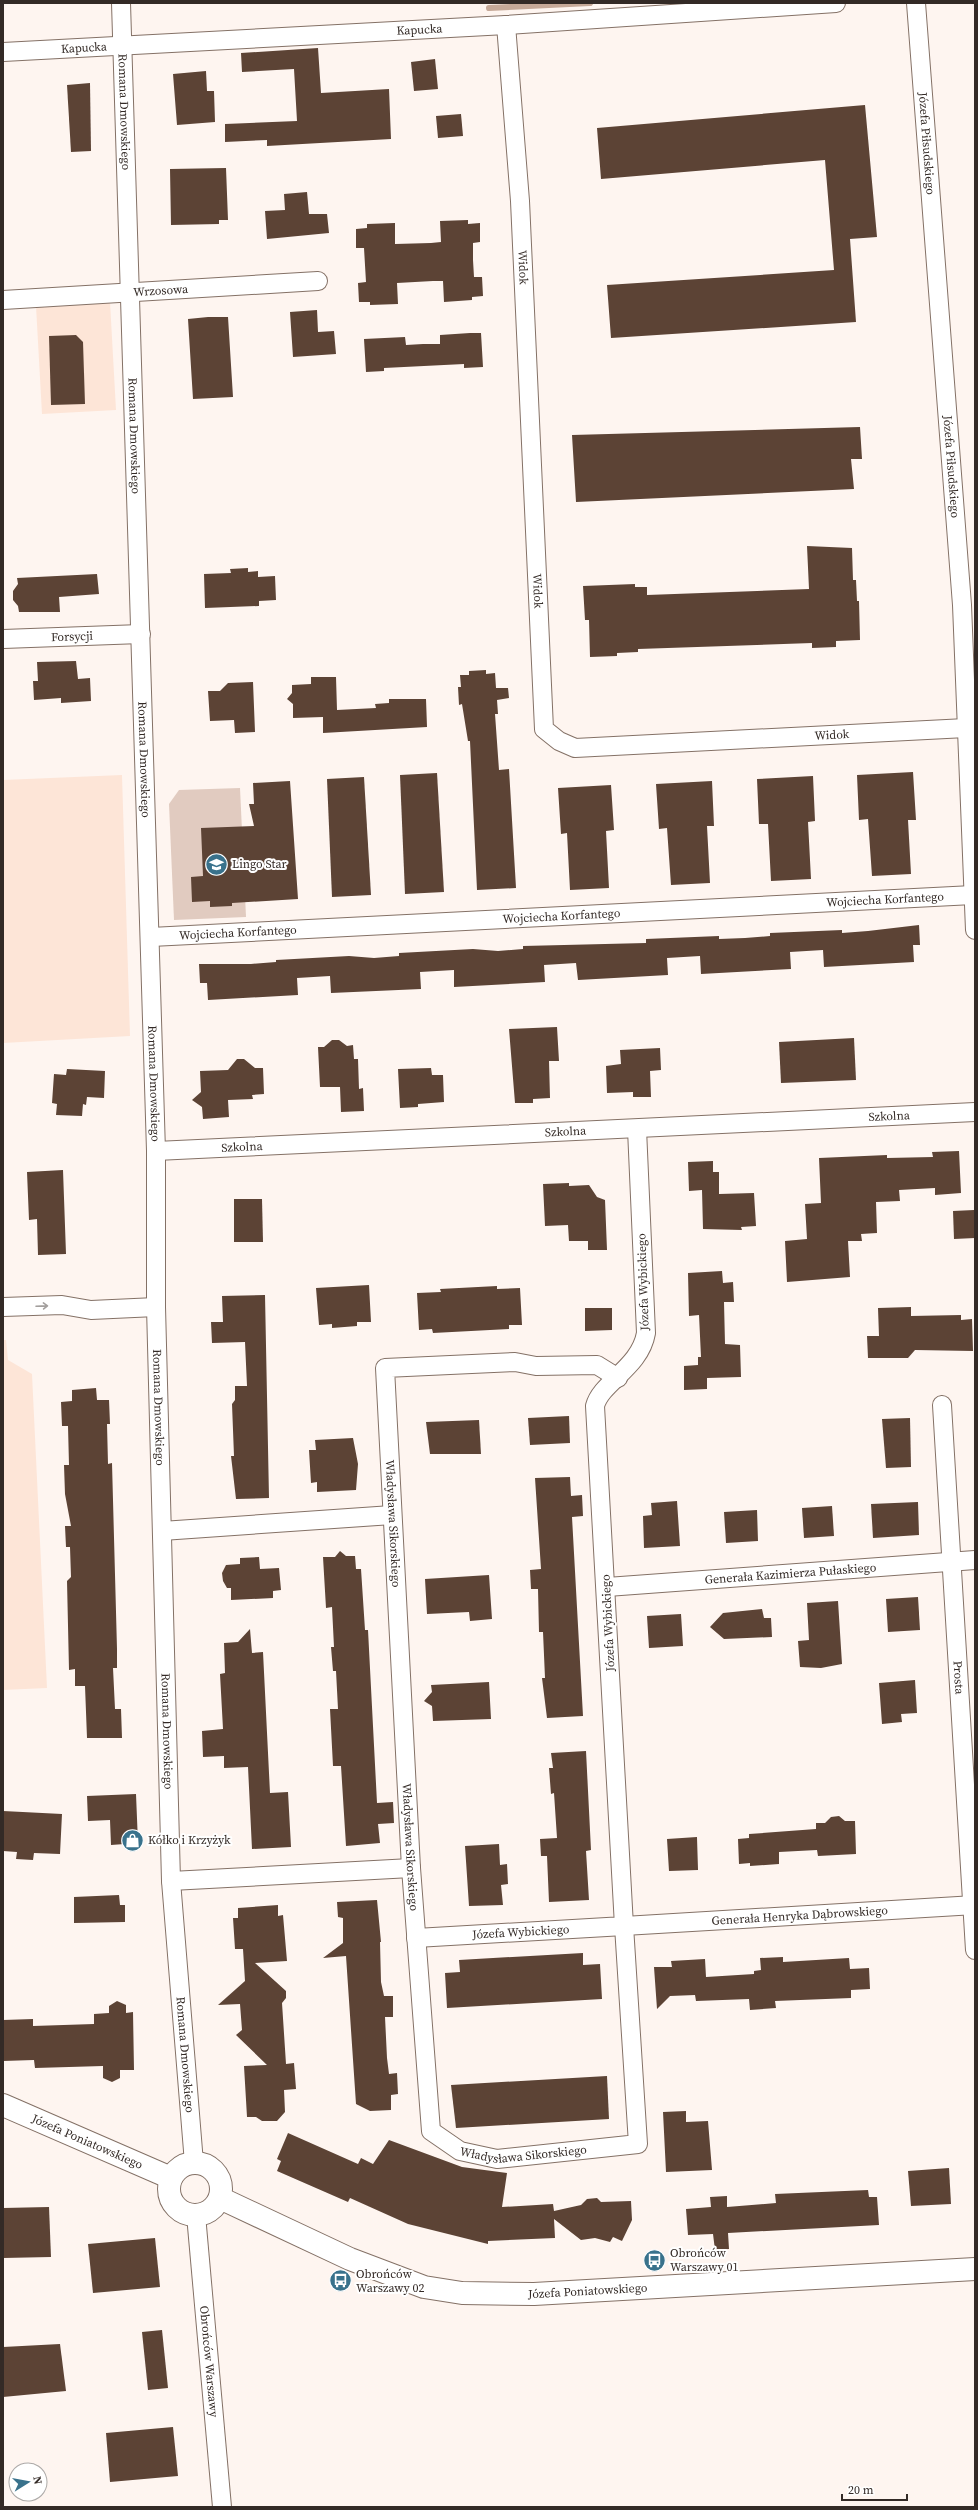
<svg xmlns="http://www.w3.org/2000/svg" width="978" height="2510" font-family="'Source Serif 4',serif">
	<rect width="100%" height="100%" fill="#fef5f0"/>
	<g fill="#fde5d7">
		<polygon points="110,302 116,410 42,414 36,306"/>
		<polygon points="122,775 130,1036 3,1043 3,780"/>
		<polygon points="3,1340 6,1340 8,1360 32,1374 47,1688 3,1690"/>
	</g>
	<polygon fill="#e1cbc0" points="240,788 246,917 174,920 169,804 179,790"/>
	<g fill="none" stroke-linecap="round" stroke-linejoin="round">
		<polyline stroke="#c6a998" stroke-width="6" points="489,8 590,3"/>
	</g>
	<g fill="#5c4335">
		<polygon points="318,48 321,93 389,89 391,139 267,146 267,140 225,142 225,124 297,121 294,69 242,72 241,53"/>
		<polygon points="435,59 438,89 414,91 411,62"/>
		<polygon points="206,71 207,91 214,91 215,122 177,125 173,74"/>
		<polygon points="90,83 91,151 71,152 67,85"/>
		<polygon points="865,105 877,237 850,239 856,322 611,338 607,285 834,270 825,160 601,179 597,128"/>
		<polygon points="461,114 463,136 438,138 436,116"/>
		<polygon points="226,168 228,220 219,220 219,224 171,225 170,169"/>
		<polygon points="307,192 309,214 327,214 329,233 267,239 265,211 285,210 284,194"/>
		<polygon points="468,220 468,224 480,223 480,242 473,243 473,260 474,277 482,277 483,296 472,297 472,300 444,302 443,281 433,281 397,283 398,304 370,305 370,302 359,302 358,283 366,282 364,248 356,248 356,229 367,228 367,224 395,223 395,244 431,243 441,242 440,221"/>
		<polygon points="317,310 318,332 334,331 336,354 293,357 290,312"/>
		<polygon points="208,317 228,317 233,397 193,399 188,319"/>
		<polygon points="470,333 481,333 483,367 464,368 464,364 384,368 384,371 366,372 364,339 405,337 406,345 423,344 440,344 440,335"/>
		<polygon points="76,335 83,342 85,404 51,405 49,336"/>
		<polygon points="860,427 862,459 851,459 854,489 576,502 572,435"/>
		<polygon points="807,546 852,548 853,580 856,580 857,601 859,601 860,640 836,641 836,647 812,648 812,643 638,649 638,652 617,653 617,656 590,657 589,620 585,620 583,586 635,584 635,587 647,587 647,595 809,589"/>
		<polygon points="248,568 248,572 258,571 258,577 275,576 276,600 259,601 259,606 205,608 204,574 231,573 230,569"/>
		<polygon points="97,574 99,594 59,597 60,612 19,612 18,606 13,600 13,591 18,584 17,578"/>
		<polygon points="76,661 78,679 90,678 91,701 61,703 61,698 34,700 33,681 38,681 37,662"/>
		<polygon points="486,670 486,674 495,673 496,688 508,688 509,698 497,700 498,714 495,714 499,770 509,769 516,888 477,890 470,741 468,741 462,704 459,705 458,687 461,687 460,675 469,675 469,671"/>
		<polygon points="311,677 336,677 337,710 376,708 375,704 389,703 389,699 426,699 427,727 323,733 323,717 293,718 293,704 287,699 292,693 292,685 311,684"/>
		<polygon points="253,682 255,732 235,733 234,720 210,721 208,691 220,691 228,683"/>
		<polygon points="913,772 916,820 908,820 911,874 872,876 868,819 859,820 857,775"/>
		<polygon points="437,773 444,892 405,894 400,775"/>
		<polygon points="813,776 815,821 808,822 811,879 771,881 768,824 759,824 757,779"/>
		<polygon points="364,777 371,895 332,897 327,779"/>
		<polygon points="290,781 298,899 232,903 232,906 210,907 210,901 192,902 191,877 203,876 201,828 254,826 249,804 254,804 253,783"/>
		<polygon points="712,781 714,826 707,826 710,883 671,885 667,828 659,829 656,784"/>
		<polygon points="611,785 614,830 606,831 609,888 570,890 567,833 561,834 558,788"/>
		<polygon points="919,925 920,945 913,945 914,962 824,967 823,950 790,952 791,969 701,974 700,956 667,958 668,975 578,980 576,963 544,965 545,982 454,987 454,970 420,972 421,989 331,993 330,976 297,978 298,995 208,1000 207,983 200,983 199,964 251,964 276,962 276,960 349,956 374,958 399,956 399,953 473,949 498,951 523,949 523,946 646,943 646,939 719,936 719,939 745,938 770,936 770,933 842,930 842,933 868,931"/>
		<polygon points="557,1027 559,1061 549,1061 550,1098 533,1099 533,1103 515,1103 509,1029"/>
		<polygon points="854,1038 856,1080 781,1083 779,1042"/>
		<polygon points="332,1040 339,1040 347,1046 353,1045 354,1059 358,1059 359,1089 363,1088 364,1111 341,1112 340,1087 320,1087 318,1047 324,1047"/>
		<polygon points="660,1048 661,1070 650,1071 651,1097 633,1097 633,1092 607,1093 606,1066 621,1064 620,1050"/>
		<polygon points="237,1059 244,1059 255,1068 263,1068 264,1094 252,1095 253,1099 228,1100 229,1117 203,1119 202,1107 192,1100 201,1092 200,1071 228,1070"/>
		<polygon points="431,1068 432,1075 443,1075 444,1102 418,1104 418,1107 400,1108 398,1069"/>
		<polygon points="67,1069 105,1071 104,1098 87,1097 86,1105 83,1104 82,1116 56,1115 57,1104 52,1103 54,1074 66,1075"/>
		<polygon points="959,1151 961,1193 935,1195 935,1188 899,1190 900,1201 876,1202 877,1233 861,1234 862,1241 848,1241 850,1277 787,1282 785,1241 807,1239 805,1204 821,1203 819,1158 887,1155 887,1158 933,1157 932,1152"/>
		<polygon points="713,1161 713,1172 719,1172 719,1194 754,1193 756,1226 741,1227 742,1230 703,1229 702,1190 689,1191 688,1162"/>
		<polygon points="63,1170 66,1254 38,1255 37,1219 29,1220 27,1172"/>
		<polygon points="569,1183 569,1186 589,1185 597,1197 605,1200 607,1250 588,1250 588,1241 569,1241 568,1225 545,1226 543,1184"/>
		<polygon points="234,1199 262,1199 263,1242 234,1242"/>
		<polygon points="974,1210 975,1238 954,1239 953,1211"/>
		<polygon points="722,1271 723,1283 733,1282 734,1302 724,1302 725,1344 740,1345 741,1377 707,1378 707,1389 684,1390 684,1366 698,1365 698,1357 701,1357 699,1315 689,1316 688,1273"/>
		<polygon points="369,1285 371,1322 357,1322 357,1326 332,1328 332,1324 319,1325 316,1288"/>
		<polygon points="497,1286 497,1289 520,1288 522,1325 509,1325 509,1329 433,1333 432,1329 419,1330 417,1293 441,1292 440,1289"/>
		<polygon points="265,1295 269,1498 236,1499 231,1456 234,1456 232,1404 235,1400 235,1386 247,1386 245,1342 212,1343 211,1322 223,1322 222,1296"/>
		<polygon points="911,1307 911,1316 961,1315 961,1320 972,1319 973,1351 915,1350 908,1358 868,1358 867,1336 879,1336 878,1308"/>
		<polygon points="585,1308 612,1308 612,1330 585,1331"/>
		<polygon points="96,1388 97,1400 109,1400 110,1424 107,1424 108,1464 112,1463 117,1649 117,1668 113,1668 115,1709 121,1709 122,1738 87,1738 85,1686 75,1686 75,1669 69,1670 67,1581 71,1577 70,1547 66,1547 65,1526 71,1526 65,1494 64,1465 69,1465 68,1426 62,1426 61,1402 72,1401 72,1390"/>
		<polygon points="569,1416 570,1443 530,1445 528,1418"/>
		<polygon points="910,1418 911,1467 886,1468 882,1419"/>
		<polygon points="479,1420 481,1454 430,1454 426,1422"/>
		<polygon points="353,1438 358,1464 356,1490 317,1492 317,1482 311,1483 309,1450 316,1450 315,1440"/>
		<polygon points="570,1477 571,1496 582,1495 583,1516 572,1517 583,1716 547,1718 542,1678 545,1678 543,1632 539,1632 538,1589 531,1589 530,1570 541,1569 535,1478"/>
		<polygon points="677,1501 680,1546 644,1548 643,1516 652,1515 651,1503"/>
		<polygon points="918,1502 919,1535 873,1538 871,1504"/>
		<polygon points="832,1506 834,1536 804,1538 802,1508"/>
		<polygon points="757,1510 758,1541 726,1543 724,1512"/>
		<polygon points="340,1551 346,1556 355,1556 356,1569 361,1569 365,1630 368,1630 377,1803 393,1802 394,1823 378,1824 380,1843 346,1846 341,1766 333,1766 330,1709 338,1709 336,1671 333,1671 331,1647 334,1647 332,1607 326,1608 323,1557 335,1557"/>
		<polygon points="259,1557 260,1569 279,1568 281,1590 273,1591 273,1598 231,1600 231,1588 227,1588 223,1581 222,1573 226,1565 240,1564 240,1558"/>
		<polygon points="489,1575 492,1619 470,1621 469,1612 427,1614 425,1579"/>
		<polygon points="918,1597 920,1630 888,1632 886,1599"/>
		<polygon points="838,1601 842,1664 821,1668 800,1667 798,1641 809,1640 807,1603"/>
		<polygon points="762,1609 764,1618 771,1618 772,1637 724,1639 710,1627 723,1613"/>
		<polygon points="681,1614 683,1646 649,1648 647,1616"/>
		<polygon points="250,1629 252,1653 263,1652 270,1793 288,1792 291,1847 252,1849 248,1767 224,1768 224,1756 203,1757 202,1731 223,1729 220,1674 225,1673 224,1643 238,1642"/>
		<polygon points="915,1680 917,1713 901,1714 902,1722 882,1724 879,1683"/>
		<polygon points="489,1682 491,1719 433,1721 432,1706 424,1701 432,1692 431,1685"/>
		<polygon points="586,1751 591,1850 586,1851 589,1900 549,1902 547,1856 541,1856 540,1839 557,1838 554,1793 551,1794 549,1768 553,1768 551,1753"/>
		<polygon points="136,1794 138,1843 111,1845 110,1820 88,1821 87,1796"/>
		<polygon points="3,1811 62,1814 60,1854 34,1853 33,1860 16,1859 17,1852 3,1851"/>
		<polygon points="839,1816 845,1821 855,1821 856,1854 818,1856 817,1850 779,1852 779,1864 750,1866 750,1863 739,1864 738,1839 749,1838 749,1834 816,1829 816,1823 825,1823 831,1817"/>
		<polygon points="697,1837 698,1870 669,1871 667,1839"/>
		<polygon points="499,1844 500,1865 507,1864 508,1884 501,1885 503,1905 469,1906 465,1846"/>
		<polygon points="119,1895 120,1905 125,1905 125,1922 74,1923 74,1897"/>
		<polygon points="377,1900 381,1942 380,1942 381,1982 384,1996 393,1996 393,2017 385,2017 387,2058 389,2074 397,2073 398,2094 391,2095 391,2110 370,2111 356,2104 346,1956 323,1958 343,1943 343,1918 338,1917 337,1902"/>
		<polygon points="278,1905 278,1916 283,1915 287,1961 255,1963 286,1991 286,1998 282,2003 286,2064 294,2063 296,2089 284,2090 285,2112 277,2121 262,2121 256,2117 247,2117 244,2066 267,2065 236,2035 242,2030 240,2004 218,2005 245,1981 243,1949 235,1949 233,1918 238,1918 238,1908"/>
		<polygon points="583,1953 583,1965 600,1964 602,1999 447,2008 445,1973 460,1972 459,1960"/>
		<polygon points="783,1957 783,1962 849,1958 850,1969 869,1968 870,1989 851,1990 851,1998 775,2001 776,2008 750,2010 749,1999 696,2001 695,1995 670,1996 657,2009 654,1967 672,1967 671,1961 705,1959 706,1977 754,1974 754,1971 761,1970 760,1958"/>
		<polygon points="117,2001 126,2005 126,2013 133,2012 134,2070 120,2070 120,2078 112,2082 103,2078 103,2066 35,2068 34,2060 3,2061 3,2020 33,2019 33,2026 94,2024 94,2014 109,2013 109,2006"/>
		<polygon points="607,2076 609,2119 456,2128 451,2085"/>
		<polygon points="686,2111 686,2122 708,2121 712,2170 666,2172 663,2112"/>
		<polygon points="288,2133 358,2164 361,2158 373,2164 389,2140 462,2167 507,2173 502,2207 553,2204 554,2211 581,2205 587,2199 597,2198 601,2202 631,2201 632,2220 622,2241 613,2237 610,2242 595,2238 581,2240 554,2219 555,2238 488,2241 488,2244 408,2224 350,2198 348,2202 277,2171 281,2161 277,2159"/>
		<polygon points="949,2168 951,2204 911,2206 908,2171"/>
		<polygon points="868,2190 869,2197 877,2197 879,2225 728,2233 729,2249 715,2250 713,2234 688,2235 686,2209 711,2207 710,2197 727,2196 727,2207 776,2203 775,2194"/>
		<polygon points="49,2207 51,2257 3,2258 3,2208"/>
		<polygon points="155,2238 160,2287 93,2293 88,2244"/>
		<polygon points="162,2330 168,2388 148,2390 142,2332"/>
		<polygon points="60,2344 66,2391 3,2397 3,2347"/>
		<polygon points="173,2427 178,2476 110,2482 106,2433"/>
	</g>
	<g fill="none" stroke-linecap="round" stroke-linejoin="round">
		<defs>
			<g id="minor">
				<path id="s1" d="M 121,3 L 156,1151 L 156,1307 L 171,1881 L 194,2163"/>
				<path id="s2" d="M 916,3 L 962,605 L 975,930"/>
				<path id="s3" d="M 506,25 L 520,201 L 544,729 L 559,741 L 575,748 L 966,728"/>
				<path id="s4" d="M 3,52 L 506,25 L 836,3"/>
				<path id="s5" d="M 3,300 L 318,281"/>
				<path id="s6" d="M 3,639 L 141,634"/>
				<path id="s7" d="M 151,937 L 973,895"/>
				<path id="s8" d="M 156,1151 L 975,1112"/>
				<polyline points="3,1307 62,1305 91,1310 156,1307"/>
				<path id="s9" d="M 618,1378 L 597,1365 L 536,1366 L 515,1362 L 385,1368 L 411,1868 L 431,2131 L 460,2151 L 497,2159 L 638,2144 L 624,1926 L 975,1905"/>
				<path id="s10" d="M 942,1405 L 975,1950"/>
				<polyline points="162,1531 392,1515"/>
				<path id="s11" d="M 607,1587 L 975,1560"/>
				<polyline points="171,1881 411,1868"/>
				<path id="s12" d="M 416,1938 L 624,1926 L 595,1406 C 601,1382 640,1368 646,1333 L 637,1129"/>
				<path id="s13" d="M 196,2215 L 222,2507"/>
			</g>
			<g id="tertiary">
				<path id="s14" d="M 3,2105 L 171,2178"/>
				<circle cx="195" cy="2189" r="26"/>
				<path id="s15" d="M 220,2198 L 350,2259 L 424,2287 L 462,2293 L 534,2294 L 975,2269"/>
			</g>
		</defs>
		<use href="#minor" stroke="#847166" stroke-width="20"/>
		<use href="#tertiary" stroke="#847166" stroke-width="24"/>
		<use href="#minor" stroke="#fff" stroke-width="18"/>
		<use href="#tertiary" stroke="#fff" stroke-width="22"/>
	</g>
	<defs><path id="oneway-shaft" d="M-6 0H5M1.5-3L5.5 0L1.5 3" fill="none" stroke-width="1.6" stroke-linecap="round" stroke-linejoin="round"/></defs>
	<use stroke="#a39f9d" href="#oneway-shaft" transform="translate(42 1306) rotate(-2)"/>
	<defs>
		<symbol id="university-disc" viewBox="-11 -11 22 22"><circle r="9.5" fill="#39728c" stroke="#fff"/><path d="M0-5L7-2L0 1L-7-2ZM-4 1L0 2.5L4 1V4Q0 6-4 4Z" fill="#fff"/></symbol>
		<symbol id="shop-disc" viewBox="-11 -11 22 22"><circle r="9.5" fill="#39728c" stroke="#fff"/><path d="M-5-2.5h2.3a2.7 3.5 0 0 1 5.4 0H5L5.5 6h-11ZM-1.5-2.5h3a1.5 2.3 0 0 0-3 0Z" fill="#fff"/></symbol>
		<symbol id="bus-disc" viewBox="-11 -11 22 22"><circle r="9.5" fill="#39728c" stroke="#fff"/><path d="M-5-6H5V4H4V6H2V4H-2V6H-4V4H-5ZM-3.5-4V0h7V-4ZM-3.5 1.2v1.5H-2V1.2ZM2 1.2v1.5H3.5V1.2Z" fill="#fff"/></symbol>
	</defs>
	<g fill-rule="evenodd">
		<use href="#university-disc" x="204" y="852" width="25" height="25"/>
		<use href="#shop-disc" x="120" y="1828" width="25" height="25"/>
		<use href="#bus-disc" x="642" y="2248" width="25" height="25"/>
		<use href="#bus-disc" x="328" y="2268" width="25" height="25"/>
	</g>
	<g text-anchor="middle" stroke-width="4" stroke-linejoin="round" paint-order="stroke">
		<g font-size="12" fill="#332a26" stroke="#fff">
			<text dy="4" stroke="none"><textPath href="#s4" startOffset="417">Kapucka</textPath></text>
			<text dy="4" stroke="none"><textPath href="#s4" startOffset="81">Kapucka</textPath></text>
			<text dy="4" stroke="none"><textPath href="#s1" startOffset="109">Romana Dmowskiego</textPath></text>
			<text dy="4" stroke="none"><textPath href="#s2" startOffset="141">Józefa Piłsudskiego</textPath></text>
			<text dy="4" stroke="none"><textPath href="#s3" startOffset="243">Widok</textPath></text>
			<text dy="4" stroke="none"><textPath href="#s5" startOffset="158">Wrzosowa</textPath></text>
			<text dy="4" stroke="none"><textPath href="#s1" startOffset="433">Romana Dmowskiego</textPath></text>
			<text dy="4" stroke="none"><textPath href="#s2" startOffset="465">Józefa Piłsudskiego</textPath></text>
			<text dy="4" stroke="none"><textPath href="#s3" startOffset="567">Widok</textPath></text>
			<text dy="4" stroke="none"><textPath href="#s6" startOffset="69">Forsycji</textPath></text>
			<text dy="4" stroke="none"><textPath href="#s3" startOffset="999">Widok</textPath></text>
			<text dy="4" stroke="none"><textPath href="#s1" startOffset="757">Romana Dmowskiego</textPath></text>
			<text dy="4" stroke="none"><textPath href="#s7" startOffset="735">Wojciecha Korfantego</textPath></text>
			<text dy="4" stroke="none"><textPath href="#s7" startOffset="411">Wojciecha Korfantego</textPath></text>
			<text dy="4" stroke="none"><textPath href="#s7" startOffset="87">Wojciecha Korfantego</textPath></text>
			<text dy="4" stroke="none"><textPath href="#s1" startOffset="1081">Romana Dmowskiego</textPath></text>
			<text dy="4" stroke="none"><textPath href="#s8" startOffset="734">Szkolna</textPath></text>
			<text dy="4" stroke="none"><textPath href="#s8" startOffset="410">Szkolna</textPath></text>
			<text dy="4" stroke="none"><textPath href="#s8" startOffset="86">Szkolna</textPath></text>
			<text transform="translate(643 1282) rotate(-92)" y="4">Józefa Wybickiego</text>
			<text dy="4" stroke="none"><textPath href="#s1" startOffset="1405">Romana Dmowskiego</textPath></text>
			<text dy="4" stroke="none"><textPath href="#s9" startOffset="393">Władysława Sikorskiego</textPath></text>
			<text dy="4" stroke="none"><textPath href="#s11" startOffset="184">Generała Kazimierza Pułaskiego</textPath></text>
			<text transform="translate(608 1623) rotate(-93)" y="4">Józefa Wybickiego</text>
			<text dy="4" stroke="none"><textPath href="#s10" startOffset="273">Prosta</textPath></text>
			<text dy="4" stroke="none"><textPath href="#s1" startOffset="1729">Romana Dmowskiego</textPath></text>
			<text dy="4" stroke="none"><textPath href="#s9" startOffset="717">Władysława Sikorskiego</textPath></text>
			<text dy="4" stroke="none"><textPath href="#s9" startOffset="1611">Generała Henryka Dąbrowskiego</textPath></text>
			<text dy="4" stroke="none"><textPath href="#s12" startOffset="105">Józefa Wybickiego</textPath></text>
			<text dy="4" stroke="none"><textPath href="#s1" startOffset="2053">Romana Dmowskiego</textPath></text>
			<text dy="4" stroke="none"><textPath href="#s14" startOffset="92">Józefa Poniatowskiego</textPath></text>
			<text dy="4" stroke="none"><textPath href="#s9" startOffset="1101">Władysława Sikorskiego</textPath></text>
			<text dy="4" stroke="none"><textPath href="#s15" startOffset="387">Józefa Poniatowskiego</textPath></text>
			<text dy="4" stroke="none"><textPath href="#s13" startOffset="147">Obrońców Warszawy</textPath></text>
		</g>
		<g font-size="12" fill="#332a26" stroke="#fff" text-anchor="start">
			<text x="232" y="868">Lingo Star</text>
			<text x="148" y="1844">Kółko i Krzyżyk</text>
			<text x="670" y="2257">Obrońców<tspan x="670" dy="14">Warszawy 01</tspan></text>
			<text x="356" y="2278">Obrońców<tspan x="356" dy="14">Warszawy 02</tspan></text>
		</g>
	</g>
	<rect width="978" height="2510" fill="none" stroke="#332a26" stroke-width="8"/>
	<g transform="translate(28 2482) rotate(79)"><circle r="19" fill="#ffffff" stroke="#adaaa8"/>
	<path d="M0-3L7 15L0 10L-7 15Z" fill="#39728c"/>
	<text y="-6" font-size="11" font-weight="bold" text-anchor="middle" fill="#332a26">N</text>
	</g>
	<path d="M842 2494v6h65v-6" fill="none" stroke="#332a26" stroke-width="2"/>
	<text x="848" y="2494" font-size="12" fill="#332a26" stroke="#ffffff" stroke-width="3" paint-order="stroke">20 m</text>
</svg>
